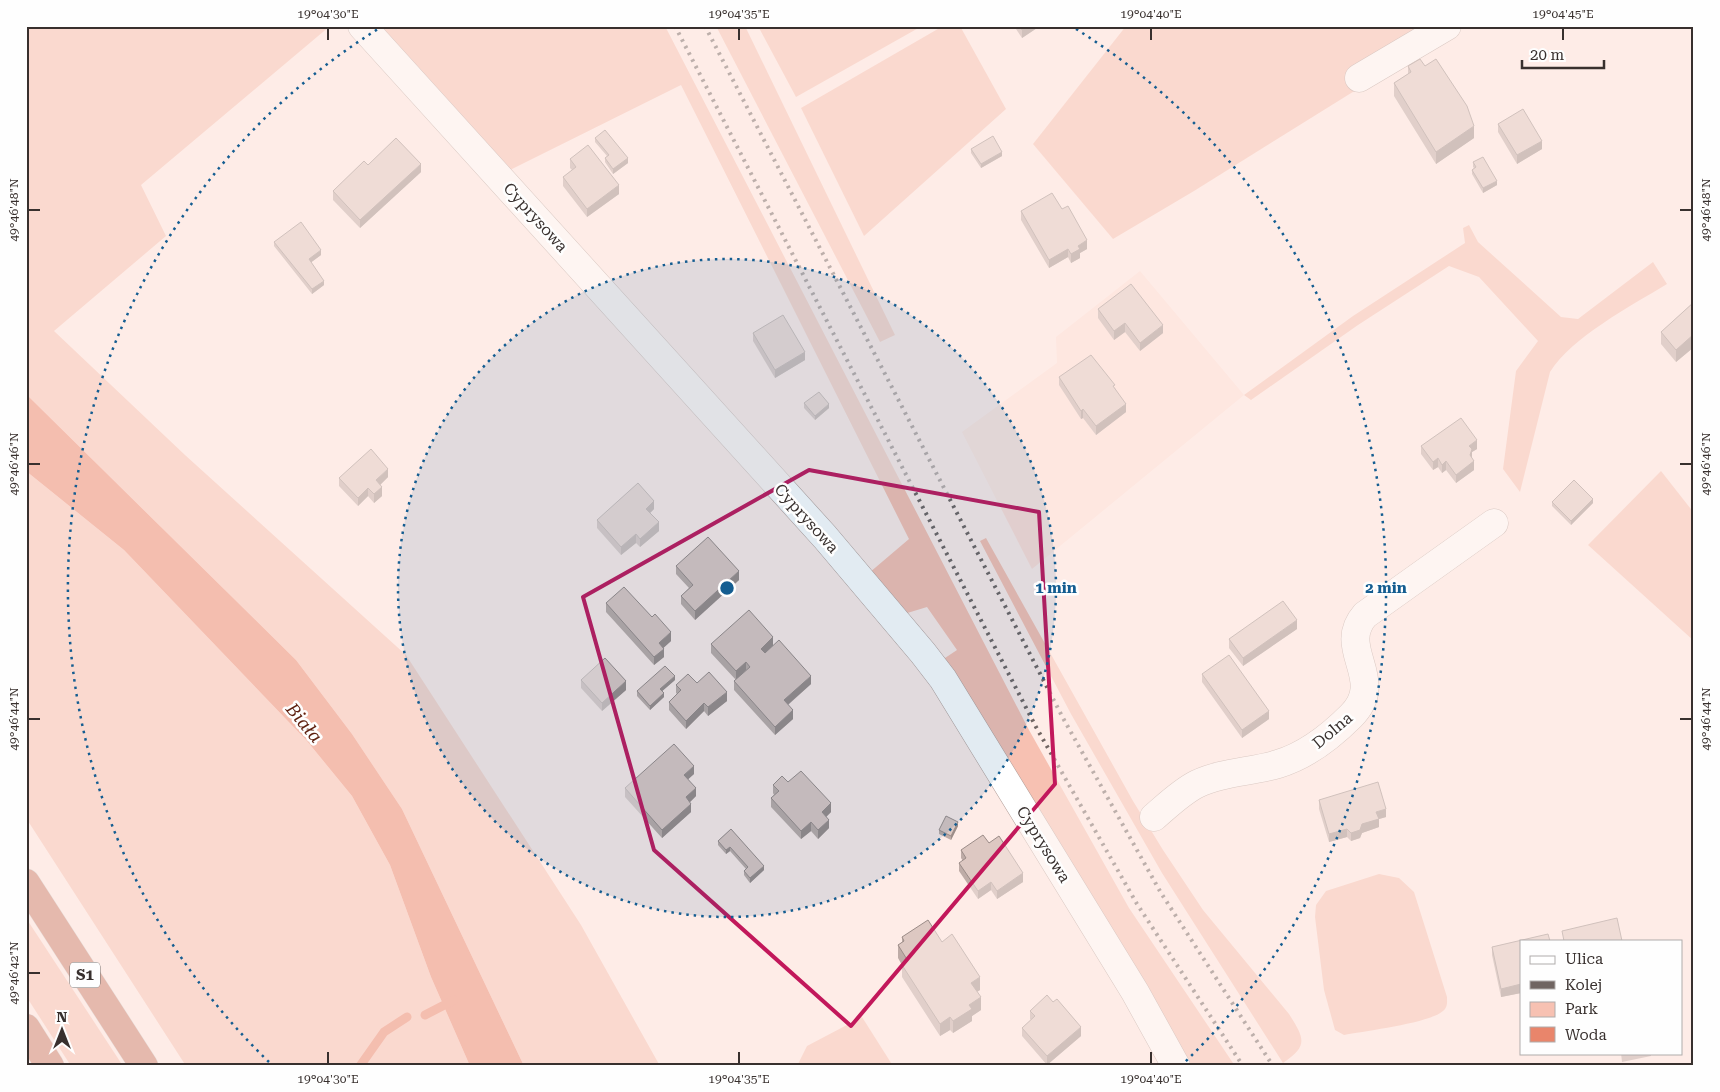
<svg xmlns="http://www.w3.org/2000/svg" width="1720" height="1092" font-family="'Roboto Serif',serif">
	<rect width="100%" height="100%" fill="#feece7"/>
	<polygon fill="#fedfd7" points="1140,271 1244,395 1032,569 962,432 1057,363 1056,337"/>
	<g fill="#f7c1b2">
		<polygon points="26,26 330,26 141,185 166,236 54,331 185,455 406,655 581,925 660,1066 524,1066 402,809 352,734 296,660 26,394"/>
		<polygon points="376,26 665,26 1029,730 1129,908 1235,1066 1188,1066 942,660 957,650 927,607 904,614 869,573 909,539 681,85 506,172"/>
		<polygon points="716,26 745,26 895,335 880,342"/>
		<polygon points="758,26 922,26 796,97"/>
		<polygon points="943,26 960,26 1006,109 864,236 801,108"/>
		<polygon points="1126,26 1433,26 1356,90 1194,191 1113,239 1033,144"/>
		<path d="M 1469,225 L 1478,242 L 1561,317 L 1578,319 L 1653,262 L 1667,284 C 1631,306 1572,337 1550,372 L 1520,492 L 1503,469 L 1516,371 L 1538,341 L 1479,277 L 1449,266 L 1358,325 L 1251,400 L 1244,395 L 1353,316 L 1465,243 L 1463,228 Z"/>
		<polygon points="26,471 124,550 307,741 352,796 390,865 431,977 470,1066 186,1066 26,818"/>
		<polygon points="1661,471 1694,513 1694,641 1588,545"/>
		<path d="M 986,538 L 1133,801 L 1163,850 L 1203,910 L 1289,1014 C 1305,1039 1308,1046 1283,1063 L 1162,873 L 1071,714 L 980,541 Z"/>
		<path d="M 1379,874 L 1399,878 L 1414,892 L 1447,997 C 1447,1002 1448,1007 1443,1011 C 1430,1023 1365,1031 1344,1035 L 1335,1030 L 1324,990 L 1315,917 L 1316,905 L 1326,891 Z"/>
		<polygon points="26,918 123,1066 71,1066 26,996"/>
		<polygon points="862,1017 893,1066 797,1066 807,1046"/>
	</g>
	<polygon fill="#e9856b" points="26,394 296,660 352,734 402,809 524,1066 470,1066 431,977 390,865 352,796 307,741 124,550 26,471"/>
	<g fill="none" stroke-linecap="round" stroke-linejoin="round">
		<g stroke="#e9856b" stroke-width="9">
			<polyline points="425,1015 454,1000"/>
			<polyline points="360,1066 384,1032 407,1017"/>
		</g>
		<defs>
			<g id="minor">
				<polyline points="362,26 825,537 923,653 943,679 1135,992 1176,1066"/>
				<polyline points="1359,78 1447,26"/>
				<path d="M 1154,817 C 1167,806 1181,792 1197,784 C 1222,772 1251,772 1278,764 C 1305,756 1331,736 1351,716 C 1388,679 1335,649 1365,615 L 1494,523"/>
			</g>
			<g id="highway">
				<polyline points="26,883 144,1066"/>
				<polyline points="26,1028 50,1066"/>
			</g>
		</defs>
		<use href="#minor" stroke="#b29e98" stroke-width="29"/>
		<use href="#highway" stroke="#d3d1d1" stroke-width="29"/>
		<use href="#minor" stroke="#fff" stroke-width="28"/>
		<use href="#highway" stroke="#c77a66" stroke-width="28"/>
		<g stroke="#706562" stroke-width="4" stroke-dasharray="2.5 5" stroke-linecap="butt">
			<polyline points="675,26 1036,727 1137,904 1243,1066"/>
			<polyline points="705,26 1063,718 1161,893 1273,1066"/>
		</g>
	</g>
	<g fill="#beaca7">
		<polygon points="1014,26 1040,26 1022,38"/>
		<polygon points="1408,66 1425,66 1474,138 1436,164 1394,96 1394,83 1408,74"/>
		<polygon points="1498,124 1542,149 1517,164 1498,132"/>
		<polygon points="595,138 628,163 613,174 605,162 605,158 607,156 595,142"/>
		<polygon points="971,149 1002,156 981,168 971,153"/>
		<polygon points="570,159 619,194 587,217 563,186 563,177 572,170 570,168"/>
		<polygon points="1473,162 1497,185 1483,193 1472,174 1472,170 1474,168 1473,167"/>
		<polygon points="368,165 421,172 360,228 333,200 333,191"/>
		<polygon points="1021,211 1087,249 1080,253 1080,258 1071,263 1068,257 1049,268 1021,220"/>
		<polygon points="274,242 321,255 311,262 324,285 312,294 274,246"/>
		<polygon points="1694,302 1694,347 1676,362 1661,344 1661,332"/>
		<polygon points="1098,309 1163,333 1140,351 1125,332 1114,340 1098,318"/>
		<polygon points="753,333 805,360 775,378 753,341"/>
		<polygon points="1059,377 1115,388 1126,412 1096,435 1083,418 1081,419 1059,385"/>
		<polygon points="804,403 829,408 815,420 804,408"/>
		<polygon points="1421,446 1477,449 1472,452 1472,458 1474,470 1456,483 1446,470 1442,473 1438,467 1433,470 1421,454"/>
		<polygon points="388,477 380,485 382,496 374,503 368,496 358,506 339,486 339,478"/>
		<polygon points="1552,502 1593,503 1571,525 1552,506"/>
		<polygon points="654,509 650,513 659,531 640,547 636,543 621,555 597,528 597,520"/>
		<polygon points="676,566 739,580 695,620 681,604 681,596 689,588 676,574"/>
		<polygon points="606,603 671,641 663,648 664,657 654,665 606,612"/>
		<polygon points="1297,629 1243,666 1229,648 1229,639"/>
		<polygon points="711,644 773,646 811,684 788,705 793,719 775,735 734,690 734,681 736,680 711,653"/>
		<polygon points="1202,674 1269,719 1242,738 1202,682"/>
		<polygon points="581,680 626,690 602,711 581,688"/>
		<polygon points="675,680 662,691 664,697 650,710 637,696 637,691"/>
		<polygon points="697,683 727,701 708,716 704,711 686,729 669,710 669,702 677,694 676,693 676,685"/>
		<polygon points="694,774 688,779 696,796 690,802 691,812 662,838 625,797 625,788"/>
		<polygon points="773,785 831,812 826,817 829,828 818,839 811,831 801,839 771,807 771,798 774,795 773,793"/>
		<polygon points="1319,800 1386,817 1379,819 1379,827 1362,833 1360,838 1351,841 1347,837 1329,842 1319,809"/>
		<polygon points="958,826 951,840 939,834 939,830"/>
		<polygon points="731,829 764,870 750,883 744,875 744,871 746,869 730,851 726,854 718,845 718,841"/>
		<polygon points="989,843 1023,882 997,899 991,890 978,899 959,871 959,863 963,861 961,858 961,850"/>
		<polygon points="902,937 942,942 980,990 977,992 981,1010 972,1016 972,1021 953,1033 950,1030 940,1036 902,977 902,965 898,958 898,945 902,943"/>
		<polygon points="1521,941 1521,993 1501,997 1492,955 1492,947"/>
		<polygon points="1030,1011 1081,1036 1047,1065 1022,1036 1022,1028 1031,1020 1030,1019"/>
		<polygon points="1621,1053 1651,1053 1651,1056 1622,1062"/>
	</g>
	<g fill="#9b8c88">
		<polygon points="1027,26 1040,26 1022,38 1022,30"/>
		<polygon points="1474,126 1474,138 1436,164 1436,152"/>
		<polygon points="1542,141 1542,149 1517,164 1517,155"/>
		<polygon points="1002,152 1002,156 981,168 981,164"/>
		<polygon points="628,158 628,163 613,174 613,169"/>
		<polygon points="421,164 421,172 360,228 360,220"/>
		<polygon points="1497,181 1497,185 1483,193 1483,188"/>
		<polygon points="619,185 619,194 587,217 587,209"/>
		<polygon points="1087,240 1087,249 1080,253 1080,258 1071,263 1071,254 1078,246"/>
		<polygon points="1068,249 1068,257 1049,268 1049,260"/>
		<polygon points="321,250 321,255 309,264 309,259"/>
		<polygon points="324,281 324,285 312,294 312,289"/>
		<polygon points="1125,323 1125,332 1114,340 1114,331"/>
		<polygon points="1163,325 1163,333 1140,351 1140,343"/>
		<polygon points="1694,334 1694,347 1676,362 1676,350"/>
		<polygon points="805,352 805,360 775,378 775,370"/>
		<polygon points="829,404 829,408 815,420 815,416"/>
		<polygon points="1126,404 1126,412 1096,435 1096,426"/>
		<polygon points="1083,409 1083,418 1081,419 1081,411"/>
		<polygon points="1477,440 1477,449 1472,452 1472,458 1470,463 1469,446"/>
		<polygon points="1438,458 1438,467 1433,470 1433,462"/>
		<polygon points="1446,461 1446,470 1442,473 1442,465"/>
		<polygon points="1474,461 1474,470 1456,483 1456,475"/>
		<polygon points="388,469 388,477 376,489 376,480"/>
		<polygon points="382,487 382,496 374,503 374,494"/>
		<polygon points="368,488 368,496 358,506 358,498"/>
		<polygon points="1593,499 1593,503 1571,525 1571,521"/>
		<polygon points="654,501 654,509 646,517 646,509"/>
		<polygon points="659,522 659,531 640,547 640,539"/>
		<polygon points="636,534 636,543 621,555 621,547"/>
		<polygon points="739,571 739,580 695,620 695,611"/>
		<polygon points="1297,620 1297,629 1243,666 1243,658"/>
		<polygon points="671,632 671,641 659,652 659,643"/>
		<polygon points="773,637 773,646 761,657 761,649"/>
		<polygon points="664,649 664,657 654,665 654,657"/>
		<polygon points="746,662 746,670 736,680 736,671"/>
		<polygon points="675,676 675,680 660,693 660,689"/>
		<polygon points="811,676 811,684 784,708 784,700"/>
		<polygon points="626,681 626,690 602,711 602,703"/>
		<polygon points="727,692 727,701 708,716 708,707"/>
		<polygon points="664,693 664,697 650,710 650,706"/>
		<polygon points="704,703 704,711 686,729 686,721"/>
		<polygon points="793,710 793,719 775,735 775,727"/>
		<polygon points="1269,711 1269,719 1242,738 1242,730"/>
		<polygon points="694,766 694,774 684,783 684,775"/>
		<polygon points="696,788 696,796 686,806 686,797"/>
		<polygon points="831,803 831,812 822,821 822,812"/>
		<polygon points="691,804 691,812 662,838 662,830"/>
		<polygon points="1386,809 1386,817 1379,819 1379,827 1362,833 1360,838 1351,841 1351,833 1376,812"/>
		<polygon points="829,820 829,828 818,839 818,830"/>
		<polygon points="811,822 811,831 801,839 801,831"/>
		<polygon points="958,822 958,826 951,840 951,836"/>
		<polygon points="1347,829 1347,837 1329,842 1329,834"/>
		<polygon points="730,847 730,851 726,854 726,850"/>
		<polygon points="764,866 764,870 750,883 750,878"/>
		<polygon points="1023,873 1023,882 997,899 997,891"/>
		<polygon points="991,882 991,890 978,899 978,891"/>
		<polygon points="980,977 980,990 971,995 971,983"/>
		<polygon points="1521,984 1521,993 1501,997 1501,989"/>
		<polygon points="981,997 981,1010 972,1016 972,1021 953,1033 953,1021 969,1005"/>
		<polygon points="950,1017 950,1030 940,1036 940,1024"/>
		<polygon points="1081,1027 1081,1036 1047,1065 1047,1056"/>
	</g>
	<g fill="#ddc8c2" stroke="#9b8c88">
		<polygon points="1020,26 1027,26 1022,30"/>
		<polygon points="1420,59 1425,66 1436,59 1467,106 1474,126 1436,152 1394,83 1411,72 1408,66"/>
		<polygon points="1523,109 1542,141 1517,155 1498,124"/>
		<polygon points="605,130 628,158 613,169 605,158 609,155 595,138"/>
		<polygon points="993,136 1002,152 981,164 971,149"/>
		<polygon points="396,138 421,164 360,220 333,191 364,161 368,165"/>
		<polygon points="588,145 619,185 587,209 563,177 576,167 570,159"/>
		<polygon points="1483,157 1497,181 1483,188 1472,170 1476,167 1473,162"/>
		<polygon points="1052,193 1062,209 1068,206 1087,240 1078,246 1080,249 1071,254 1068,249 1049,260 1021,211"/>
		<polygon points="301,222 321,250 309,259 324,281 312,289 274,242"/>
		<polygon points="1131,284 1163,325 1140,343 1125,323 1114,331 1098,309"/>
		<polygon points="1694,302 1694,334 1676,350 1661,332"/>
		<polygon points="783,315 805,352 775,370 753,333"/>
		<polygon points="1091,355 1115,385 1113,386 1126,404 1096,426 1083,409 1081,411 1059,377"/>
		<polygon points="819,392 829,404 815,416 804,403"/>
		<polygon points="1461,418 1477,440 1469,446 1472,449 1470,455 1474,461 1456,475 1446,461 1442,465 1438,458 1433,462 1421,446"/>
		<polygon points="371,449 388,469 376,480 382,487 374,494 368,488 358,498 339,478"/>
		<polygon points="1574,480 1593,499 1571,521 1552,502"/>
		<polygon points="638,483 654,501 646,509 659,522 640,539 636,534 621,547 597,520"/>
		<polygon points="708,537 739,571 695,611 681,596 693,585 676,566"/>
		<polygon points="624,587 652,617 655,614 671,632 659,643 664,649 654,657 606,603"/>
		<polygon points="1283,601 1297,620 1243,658 1229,639"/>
		<polygon points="749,610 773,637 761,649 765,653 779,640 811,676 784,700 793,710 775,727 734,681 750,667 746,662 736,671 711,644"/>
		<polygon points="1229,655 1269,711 1242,730 1202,674"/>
		<polygon points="605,658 626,681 602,703 581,680"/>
		<polygon points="665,666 675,676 660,689 664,693 650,706 637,691"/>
		<polygon points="709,672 727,692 708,707 704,703 686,721 669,702 681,690 676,685 688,674 697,683"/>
		<polygon points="674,744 694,766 684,775 696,788 686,797 691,804 662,830 625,788"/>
		<polygon points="801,771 831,803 822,812 829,820 818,830 811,822 801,831 771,798 779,791 773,785 782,776 788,782"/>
		<polygon points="1378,782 1386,809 1376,812 1379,819 1362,824 1360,830 1351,833 1347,829 1329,834 1319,800"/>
		<polygon points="946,816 958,822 951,836 939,830"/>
		<polygon points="731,829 764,866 750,878 744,871 748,867 730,847 726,850 718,841"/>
		<polygon points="983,835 989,843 999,836 1023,873 997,891 991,882 978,891 959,863 966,858 961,850"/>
		<polygon points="1617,918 1622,941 1564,941 1562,931"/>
		<polygon points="928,920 942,942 952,934 980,977 971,983 981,997 969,1005 972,1009 953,1021 950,1017 940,1024 902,965 908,961 898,945 904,941 902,937"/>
		<polygon points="1548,934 1550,941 1521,941 1521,984 1501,989 1492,947"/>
		<polygon points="1047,995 1053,1002 1057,999 1081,1027 1047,1056 1022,1028 1035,1016 1030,1011"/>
	</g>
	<path d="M0 0H1720V1092H0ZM 809,470 L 1039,512 L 1055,784 L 851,1026 L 654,850 L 583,597 Z" fill="#feece7" fill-opacity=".55" fill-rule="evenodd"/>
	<path fill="none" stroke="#c2185b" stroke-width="4" stroke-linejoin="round" d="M 809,470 L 1039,512 L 1055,784 L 851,1026 L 654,850 L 583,597 Z"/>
	<path fill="none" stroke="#38302e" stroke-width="2" d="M 328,28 L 328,40M 739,28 L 739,40M 1151,28 L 1151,40M 1563,28 L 1563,40M 28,210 L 40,210M 1680,210 L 1692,210M 28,464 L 40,464M 1680,464 L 1692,464M 28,719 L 40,719M 1680,719 L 1692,719M 28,973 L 40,973M 328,1052 L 328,1064M 739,1052 L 739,1064M 1151,1052 L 1151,1064"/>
	<circle cx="727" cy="588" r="329" fill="#145d91" fill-opacity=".12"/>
	<g fill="none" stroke="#145d91" stroke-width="2.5" stroke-dasharray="2.5 5">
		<circle cx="727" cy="588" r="329"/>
		<path d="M269 1062A659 659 0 0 1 378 29M1076 29A659 659 0 0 1 1185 1062"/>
	</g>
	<g text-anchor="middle" stroke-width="5" stroke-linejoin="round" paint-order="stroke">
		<rect fill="#fefefe" stroke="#736e6c" stroke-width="1" x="70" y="962.5" width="30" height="25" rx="4"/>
		<g font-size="15" font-weight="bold" fill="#38302e">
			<text x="85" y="980">S1</text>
		</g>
		<g font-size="16" fill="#38302e" stroke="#fefefe">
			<text transform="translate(536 217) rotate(48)" y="6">Cyprysowa</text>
			<text transform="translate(807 518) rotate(48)" y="6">Cyprysowa</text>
			<text transform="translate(1332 730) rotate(-40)" y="6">Dolna</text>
			<text transform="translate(1044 844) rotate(58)" y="6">Cyprysowa</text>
		</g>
		<g font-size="18" font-style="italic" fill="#5d1f0e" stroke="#fefefe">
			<text transform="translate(304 723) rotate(50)" y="6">Biała</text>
		</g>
	</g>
	<circle cx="727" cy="588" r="8" fill="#145d91" stroke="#fefefe" stroke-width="2.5"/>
	<g font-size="15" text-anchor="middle" font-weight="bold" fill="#145d91" stroke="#fefefe" stroke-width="5" stroke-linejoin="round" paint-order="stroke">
		<text x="1056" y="593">1 min</text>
		<text x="1386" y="593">2 min</text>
	</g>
	<rect width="1720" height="1092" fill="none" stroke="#fefefe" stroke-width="55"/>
	<rect x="1520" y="940" width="162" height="115" fill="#fefefe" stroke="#afacab"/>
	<rect x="1530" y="956" width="25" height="8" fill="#ffffff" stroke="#afacab"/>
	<text x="1565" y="964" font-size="15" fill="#38302e">Ulica</text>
	<rect x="1530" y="981" width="25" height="8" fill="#706562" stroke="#afacab"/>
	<text x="1565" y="990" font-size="15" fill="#38302e">Kolej</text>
	<rect x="1530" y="1002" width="25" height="15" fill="#f7c1b2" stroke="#afacab"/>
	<text x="1565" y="1014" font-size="15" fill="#38302e">Park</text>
	<rect x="1530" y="1027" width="25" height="15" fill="#e9856b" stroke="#afacab"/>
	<text x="1565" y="1040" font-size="15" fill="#38302e">Woda</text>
	<g transform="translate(62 1030)" stroke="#fefefe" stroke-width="4" paint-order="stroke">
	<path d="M0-4L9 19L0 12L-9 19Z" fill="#38302e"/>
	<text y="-8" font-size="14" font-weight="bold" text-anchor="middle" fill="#38302e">N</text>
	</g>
	<path d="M1522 60v8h82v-8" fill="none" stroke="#38302e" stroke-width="2.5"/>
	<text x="1530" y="60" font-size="15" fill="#38302e" stroke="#fefefe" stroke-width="4" paint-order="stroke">20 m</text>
	<rect x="28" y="28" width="1664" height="1036" fill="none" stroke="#38302e" stroke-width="2"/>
	<g font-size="12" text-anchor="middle" fill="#38302e">
		<text x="328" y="18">19°04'30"E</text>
		<text x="739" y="18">19°04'35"E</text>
		<text x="1151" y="18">19°04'40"E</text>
		<text x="1563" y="18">19°04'45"E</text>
		<text transform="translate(14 210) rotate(-90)" y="4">49°46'48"N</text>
		<text transform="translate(1706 210) rotate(-90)" y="4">49°46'48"N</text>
		<text transform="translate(14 464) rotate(-90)" y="4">49°46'46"N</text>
		<text transform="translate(1706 464) rotate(-90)" y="4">49°46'46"N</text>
		<text transform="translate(14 719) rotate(-90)" y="4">49°46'44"N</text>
		<text transform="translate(1706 719) rotate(-90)" y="4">49°46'44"N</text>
		<text transform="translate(14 973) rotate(-90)" y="4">49°46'42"N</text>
		<text x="328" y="1083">19°04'30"E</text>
		<text x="739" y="1083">19°04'35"E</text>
		<text x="1151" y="1083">19°04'40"E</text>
	</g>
</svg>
